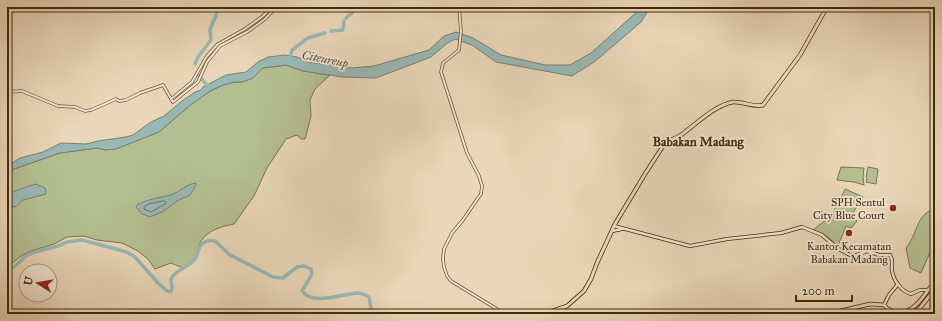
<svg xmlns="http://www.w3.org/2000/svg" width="942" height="321" font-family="'IM FELL Great Primer',serif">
	<rect width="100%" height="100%" fill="#ead7b9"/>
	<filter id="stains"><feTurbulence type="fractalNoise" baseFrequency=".005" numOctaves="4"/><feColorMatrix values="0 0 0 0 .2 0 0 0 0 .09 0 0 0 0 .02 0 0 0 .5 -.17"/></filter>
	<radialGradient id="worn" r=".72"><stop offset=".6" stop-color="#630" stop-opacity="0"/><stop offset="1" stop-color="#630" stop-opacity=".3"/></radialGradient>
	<g fill="#b4bf91" stroke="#7b7450">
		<path d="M 286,65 L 303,71 L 330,75 L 315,89 L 310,100 L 311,116 L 305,139 L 301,139 L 297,135 L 286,139 L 267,168 L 254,196 L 234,224 C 223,226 208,230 201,241 C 198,246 199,254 195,258 C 193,262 187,265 183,268 L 171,263 L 155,269 L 148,259 L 138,251 L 122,243 L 97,240 L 84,236 L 67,237 L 54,244 L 31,251 L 21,256 L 10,265 L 7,265 L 7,173 L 11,170 L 60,153 L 97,148 L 106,150 L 159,132 L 189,106 L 210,91 L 223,85 L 235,82 L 242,82 L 253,78 L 263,68 Z"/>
		<polygon points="841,167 864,168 863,177 864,185 854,182 837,180"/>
		<polygon points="868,167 878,169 876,184 866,182 867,178 866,177"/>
		<path d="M 845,189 L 863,197 L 851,216 L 857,221 L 851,228 L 846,226 L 838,246 L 824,234 L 813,230 L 833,214 C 835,206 842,197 845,189 Z"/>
		<path d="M 935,209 L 935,247 L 932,248 L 921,273 L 910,268 L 906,248 C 917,236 916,213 935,209 Z"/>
	</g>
	<g fill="#99b8b5" stroke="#767f72">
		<polygon points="641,7 653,7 649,9 641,22 626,35 594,62 572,76 496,62 472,45 455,39 446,44 431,57 376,78 342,77 303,71 286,65 263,68 253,78 242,82 235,82 223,85 210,91 189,106 159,132 116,149 106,150 97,148 60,153 11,170 7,173 7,166 20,158 43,152 61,143 86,144 98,141 126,137 133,135 151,122 164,116 182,101 195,92 201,90 203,87 226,75 246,72 258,62 268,57 285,55 297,57 308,62 352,68 374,66 429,50 444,36 456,32 473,38 501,55 545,65 570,65 591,53 639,10"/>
		<path d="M 196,183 L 196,185 L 190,195 L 177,201 L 162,212 L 150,217 L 142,214 L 136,207 L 138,204 C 142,203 145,201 149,200 C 156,198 164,197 171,195 C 180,192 186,184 196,183 Z"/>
		<path d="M 36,184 L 45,188 L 46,194 L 23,200 L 15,207 L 7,205 L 7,195 C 15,190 26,187 36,184 Z"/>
	</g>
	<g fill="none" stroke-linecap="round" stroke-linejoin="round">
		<polygon stroke="#6e7162" stroke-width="1" points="164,201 166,202 165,204 151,212 144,209 144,207 149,204"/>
		<polyline stroke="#767f72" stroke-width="1" points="928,312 934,314"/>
		<g stroke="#99b8b5" stroke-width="3.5">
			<polyline points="346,18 352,13 353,7"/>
			<polyline points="331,31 343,30 344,21"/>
			<polyline points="290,59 292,50 308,38 325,33"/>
			<polyline points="195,64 198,57 211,40 210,30 218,10 217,7"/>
			<polyline points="197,74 210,88"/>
			<path d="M 7,270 L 15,266 L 26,256 L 35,252 L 58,246 L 67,242 L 82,240 L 127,252 L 135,257 L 158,283 L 167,291 L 171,292 C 174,286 169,282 172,277 C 178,269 189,267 195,259 C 199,254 197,247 203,243 C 207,240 210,240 215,241 L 230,255 L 273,277 L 283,278 L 297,267 L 304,266 L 311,269 L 312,274 L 302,291 C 313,306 342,294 357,293 C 362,293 365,295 369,297 L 372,314"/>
		</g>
		<defs>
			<g id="tertiary">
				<polyline points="459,7 461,31 459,50 443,63 441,72 467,153 479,176 482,186 481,194 478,198 463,220 452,233 444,249 443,259 444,267 447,276 451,281 505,314"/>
				<polyline points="7,92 22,91 58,106 75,107 85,111 91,110 116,99 119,101 126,100 140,93 163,85 173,102 198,82 207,62 220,46 247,32 265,19 276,7"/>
				<polyline points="171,99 192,82 207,56 218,44 245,29 263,16 272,7"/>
			</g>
			<g id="secondary">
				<path d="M 614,226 L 690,246 L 727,239 L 781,233 L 802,227 L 822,235 L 837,248 L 850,255 L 854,256 L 867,251 L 879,255 L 890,255 C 894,261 891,265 892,271 C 894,281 901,291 911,294 L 920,290 L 929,290"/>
				<polyline points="612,231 622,229"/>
				<polyline points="897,313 887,308 884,305 889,295 898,284"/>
			</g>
			<g id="primary">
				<polyline points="836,312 870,304 884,305"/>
				<path d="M 544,314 L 567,306 L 584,291 L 591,279 L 597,263 L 615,224 L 645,174 L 665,143 C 670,139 676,139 681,135 C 695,125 715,105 733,102 C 743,101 753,108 763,105 L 800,55 L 827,7"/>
				<path d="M 832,314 C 844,308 863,312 876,314"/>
				<path d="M 900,314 C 920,307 922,296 935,282"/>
				<polyline points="909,314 920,308 935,289"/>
			</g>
		</defs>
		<use href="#tertiary" stroke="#6c5539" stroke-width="3.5"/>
		<use href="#secondary" stroke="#422a0e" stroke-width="4"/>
		<use href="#primary" stroke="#422a0e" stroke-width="4.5"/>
		<use href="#tertiary" stroke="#f1e5d2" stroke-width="2"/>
		<use href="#secondary" stroke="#f1e5d2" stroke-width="2.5"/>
		<use href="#primary" stroke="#ead7b9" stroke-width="3"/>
	</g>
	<g fill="#8f2418" stroke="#f1e5d2" stroke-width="1.5">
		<circle cx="893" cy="208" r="4"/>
		<circle cx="849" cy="233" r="4"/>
	</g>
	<g text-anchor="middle" stroke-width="3.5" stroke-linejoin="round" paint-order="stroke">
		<g font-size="11" fill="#422a0e" stroke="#f1e5d2" text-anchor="end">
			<text x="885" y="206">SPH Sentul<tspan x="885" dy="13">City Blue Court</tspan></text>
			<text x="849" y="250" text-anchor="middle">Kantor Kecamatan<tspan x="849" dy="13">Babakan Madang</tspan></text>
		</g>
		<g font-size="12" font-style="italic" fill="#584e38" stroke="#f1e5d2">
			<text transform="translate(325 59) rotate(11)" y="4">Citeureup</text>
		</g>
		<g font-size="13" font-weight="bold" fill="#422a0e" stroke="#f1e5d2">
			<text x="698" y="146">Babakan Madang</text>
		</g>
	</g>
	<rect width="942" height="321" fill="none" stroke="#ead7b9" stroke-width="24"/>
	<rect x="8" y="8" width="926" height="305" fill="none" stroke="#422a0e" stroke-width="2"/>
	<rect x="12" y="12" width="918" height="297" fill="none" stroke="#422a0e"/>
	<g transform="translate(38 283) rotate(282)"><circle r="19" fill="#f1e5d2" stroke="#ab9a84"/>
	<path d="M0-3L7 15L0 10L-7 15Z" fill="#8f2418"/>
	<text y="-6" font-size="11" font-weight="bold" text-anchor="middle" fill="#422a0e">U</text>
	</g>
	<path d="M796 295v6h56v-6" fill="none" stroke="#422a0e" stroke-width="2"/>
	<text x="802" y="295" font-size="12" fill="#422a0e" stroke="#f1e5d2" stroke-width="3" paint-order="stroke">200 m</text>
	<rect width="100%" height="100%" filter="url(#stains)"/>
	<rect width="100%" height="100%" fill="url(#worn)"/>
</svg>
